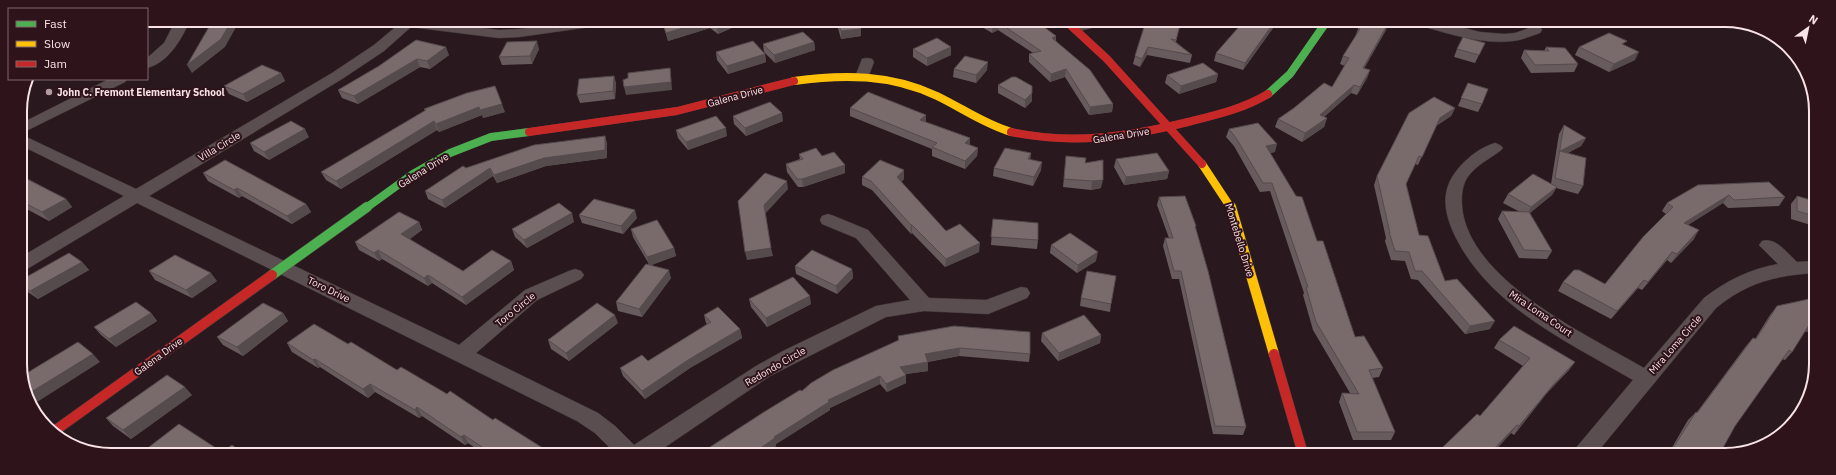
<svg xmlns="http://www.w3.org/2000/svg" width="1836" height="475" font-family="'IBM Plex Sans',sans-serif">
	<rect width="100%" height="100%" fill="#29191e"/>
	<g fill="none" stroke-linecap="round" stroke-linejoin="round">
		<defs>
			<g id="street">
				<path d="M 176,20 L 190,20 C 182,39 168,63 147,68 L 147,58 L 164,43 Z"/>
				<polygon points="404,20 420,20 499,30 519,29 579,21 611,21 609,24 604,25 519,37 499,38 411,27 384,51 342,79 149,196 459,345 525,290 569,271 575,269 581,271 584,275 581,279 537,300 476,353 598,413 615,426 634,445 756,366 783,351 876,306 910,300 856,238 822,224 820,220 822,216 828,214 834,216 868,230 929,298 986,300 1021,287 1027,288 1030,293 1027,298 988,314 924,311 886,317 770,376 655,454 616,454 595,433 577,421 137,203 27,269 21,271 21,257 124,196 20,145 20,124 109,79 127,79 125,82 20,134 136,189 332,73 374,45"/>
				<polygon points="1086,21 1104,22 1102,25 1076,32 1071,31 1069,28 1071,25"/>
				<path d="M 1414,21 L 1436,21 L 1480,32 L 1504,34 L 1515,33 L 1535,26 L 1540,27 L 1542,30 L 1540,33 C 1531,36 1522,40 1513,41 C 1481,45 1446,33 1415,24 Z"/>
				<polygon points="867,58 872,59 874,62 867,80 857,80 855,77 862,59"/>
				<path d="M 1495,143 L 1500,145 L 1503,148 L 1500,151 C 1489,159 1475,166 1467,178 C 1461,188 1461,202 1463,214 C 1477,284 1587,335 1644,368 L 1704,298 C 1726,281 1750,269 1778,264 L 1759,245 L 1762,241 C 1776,237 1787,253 1797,262 L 1814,261 L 1814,273 C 1774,276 1748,282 1716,308 L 1595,455 L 1572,455 L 1575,449 L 1633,380 C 1568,342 1490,307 1455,236 C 1447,219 1441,200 1450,181 C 1458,165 1477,148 1495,143 Z"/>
			</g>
			<g id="fast-far1">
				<polyline points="1268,94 1290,74 1327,21"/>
				<polyline points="366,208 413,174 450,153 491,137 529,132"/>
			</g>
			<polyline id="fast" points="272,275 367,207"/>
			<g id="slow-far1">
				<path d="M 794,81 C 843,74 891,74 937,96 C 962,108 984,124 1011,132"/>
				<polyline points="1202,164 1231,208"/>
			</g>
			<polyline id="slow" points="1231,207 1274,354"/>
			<g id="jam-far1">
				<polyline points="1066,21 1107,59 1202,164"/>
				<polyline points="529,132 677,111 794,81"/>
				<path d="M 1011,132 C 1073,145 1127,137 1188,122 C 1216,115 1243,109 1268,94"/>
			</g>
			<g id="jam">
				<polyline points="1274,354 1303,454"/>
				<polyline points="53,432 272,275"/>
			</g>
		</defs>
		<use href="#street" stroke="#433638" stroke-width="1"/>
		<use href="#fast-far1" stroke="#433638" stroke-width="8"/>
		<use href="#fast" stroke="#433638" stroke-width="11"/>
		<use href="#slow-far1" stroke="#433638" stroke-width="8"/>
		<use href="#slow" stroke="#433638" stroke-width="11"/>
		<use href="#jam-far1" stroke="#433638" stroke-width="8"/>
		<use href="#jam" stroke="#433638" stroke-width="11"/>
		<use href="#street" fill="#5a4e51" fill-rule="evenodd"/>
		<use href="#fast-far1" stroke="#4caf50" stroke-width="8"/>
		<use href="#fast" stroke="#4caf50" stroke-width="10"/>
		<use href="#slow-far1" stroke="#ffc107" stroke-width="8"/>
		<use href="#slow" stroke="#ffc107" stroke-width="10"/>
		<use href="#jam-far1" stroke="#c62828" stroke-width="8"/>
		<use href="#jam" stroke="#c62828" stroke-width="10"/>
	</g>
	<g fill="#685b5d">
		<polygon points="670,21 745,21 745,22 718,34 710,28 668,41 665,31 663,24"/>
		<polygon points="836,21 858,21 861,29 861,36 841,39"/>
		<polygon points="972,21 1034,21 1056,36 1056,41 1113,104 1112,112 1089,115 1065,77 1050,82 1029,62 1029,54 1033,53 998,30 992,33"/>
		<polygon points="1141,21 1181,21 1176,42 1192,55 1190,63 1147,55 1140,67 1133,64 1135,56 1145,24"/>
		<polygon points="1278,21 1243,70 1214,61 1216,53"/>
		<polygon points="1358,29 1386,30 1364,68 1370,70 1367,78 1357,95 1351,93 1324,117 1327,118 1324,127 1302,142 1275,127 1278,119 1332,87 1345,66 1340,64 1343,56 1355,37"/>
		<polygon points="416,40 449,55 430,69 420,67 358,104 342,98 338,90 379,66"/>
		<polygon points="814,42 815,50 775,63 764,52 763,44"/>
		<polygon points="1485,43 1475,63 1454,57 1457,49"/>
		<polygon points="1625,45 1635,60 1609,72 1575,55 1579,47"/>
		<polygon points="1546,47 1578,64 1574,72 1531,73 1521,58 1524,50 1544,51"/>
		<polygon points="539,49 532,64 502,65 499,57"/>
		<polygon points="913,49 951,55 927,66 913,57"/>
		<polygon points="716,52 765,54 766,62 728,74 717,60"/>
		<polygon points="954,69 987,70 976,83 953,77"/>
		<polygon points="281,73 285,81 247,102 229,94 224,86"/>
		<polygon points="1218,74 1216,82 1179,94 1165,83 1167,75"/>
		<polygon points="614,76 616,84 615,99 580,103 577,95"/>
		<polygon points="1468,83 1482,104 1478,112 1458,106"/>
		<polygon points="998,85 1032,93 1032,101 1025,108 998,93"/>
		<polygon points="467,93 505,112 483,118 482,115 439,132 437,130 341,189 326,180 321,172 425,111 424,109"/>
		<polygon points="850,108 926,122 970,138 970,145 978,148 977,156 965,169 932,156 932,149 850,116"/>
		<polygon points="1455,108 1451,116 1436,126 1418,165 1415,164 1406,184 1419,235 1445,281 1490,329 1465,334 1418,280 1411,279 1405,261 1391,260 1385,241 1386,238 1374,185 1377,176"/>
		<polygon points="733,116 783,121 746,136 734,124"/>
		<polygon points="1564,125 1586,138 1581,146 1568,153 1583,186 1578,194 1556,188 1552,195 1530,213 1552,251 1547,259 1519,258 1498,219 1502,211 1520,212 1503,203 1508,194 1551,184 1559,134"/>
		<polygon points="1229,129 1275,152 1270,153 1317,241 1355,337 1383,368 1379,377 1372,378 1395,432 1391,440 1353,440 1339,402 1342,393 1350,393 1313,330 1303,295 1304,293 1270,191 1260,192 1234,146 1226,137"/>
		<polygon points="676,130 727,136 688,150 678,138"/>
		<polygon points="605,136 607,144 607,158 546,166 497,183 493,176 445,208 428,199 425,191 466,168"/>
		<polygon points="309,137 269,160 254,151 250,143"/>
		<polygon points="1031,153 1030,159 1041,170 1033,186 993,176 994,168"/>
		<polygon points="799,154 822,156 845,165 845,173 803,187 798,187 787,172 786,164 800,159"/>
		<polygon points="1066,156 1085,163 1101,188 1091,190 1063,187"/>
		<polygon points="1116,159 1169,171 1167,179 1124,185 1114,167"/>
		<polygon points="203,173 306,204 311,212 292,224 242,196 239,198 208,181"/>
		<polygon points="21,175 26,177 28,179 66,199 72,207 49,221 21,206"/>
		<polygon points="862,177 904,179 901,182 946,231 979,252 945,267 912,233 911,234 872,190 862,185"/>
		<polygon points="1698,185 1785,197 1779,206 1728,208 1723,203 1688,225 1694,239 1671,263 1667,260 1642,290 1638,288 1611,319 1558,291 1563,282 1605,284 1666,214 1662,211 1667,203"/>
		<polygon points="1797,196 1814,201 1814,226 1791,219 1791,204"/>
		<polygon points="1159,197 1196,226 1196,229 1246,427 1243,435 1213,434 1179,279 1172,279 1163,246 1165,238 1169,238 1157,205"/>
		<polygon points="579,215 637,218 623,234 582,223"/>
		<polygon points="993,219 1038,240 1037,249 991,245"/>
		<polygon points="419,222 422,230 409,239 463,271 511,261 514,270 466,305 432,283 428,286 382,259 379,261 359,250 355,242"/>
		<polygon points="574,222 527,248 515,237 512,229"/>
		<polygon points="631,229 674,248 676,256 651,265 671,278 642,317 618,311 616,302 649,264 633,237"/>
		<polygon points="1051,245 1096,261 1077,273 1050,253"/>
		<polygon points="82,262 89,270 38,299 25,290 21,285 21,280"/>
		<polygon points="795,266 852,269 853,278 837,294 796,274"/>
		<polygon points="149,271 217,281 192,298 155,280"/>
		<polygon points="1081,298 1111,304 1110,312 1080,306"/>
		<polygon points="749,299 811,304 767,327 751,307"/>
		<polygon points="1777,306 1814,330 1804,332 1792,352 1785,360 1782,359 1735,426 1719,455 1661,455 1666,449 1670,451 1688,420 1696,412 1697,412 1746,346 1753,338 1755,339 1770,315"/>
		<polygon points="151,313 157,321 116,347 101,335 94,327"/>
		<polygon points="283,313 288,321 243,356 223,345 217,337"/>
		<polygon points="704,315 740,329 742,338 690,368 645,399 623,376 620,368 648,361 707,324 706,323"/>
		<polygon points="618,323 569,361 551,349 548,340"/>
		<polygon points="1042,333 1101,335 1100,343 1058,361 1041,341"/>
		<polygon points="898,336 1030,354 1029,362 959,356 928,362 928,371 905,374 906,383 887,392 880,384 830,408 830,410 776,444 776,446 765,454 708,454 707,449 802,391 898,341"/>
		<polygon points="1499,340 1575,362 1569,370 1547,393 1514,435 1511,433 1491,455 1438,455 1442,448 1480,416 1523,366 1494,348"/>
		<polygon points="287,343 348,344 397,370 493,420 550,454 484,454 468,443 465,445 422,416 419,418 375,392 368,398 320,367 318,368 292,352"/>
		<polygon points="192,395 131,439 113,426 106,418"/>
		<polygon points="149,447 222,452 243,453 155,453"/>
	</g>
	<g fill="#554a4c">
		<polygon points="232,20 240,20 225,47 192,73 187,65"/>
		<polygon points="707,21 709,21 710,28 668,41 666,33"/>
		<polygon points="729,21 745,21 745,22 718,34 717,26"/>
		<polygon points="1275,21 1278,21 1243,70 1245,63"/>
		<polygon points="998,22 998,30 992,33 993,25"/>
		<polygon points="1389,22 1386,30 1360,76 1363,68"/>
		<polygon points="861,29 861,36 841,39 841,31"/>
		<polygon points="1056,36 1055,44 1052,38"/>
		<polygon points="537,41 539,49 532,64 530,56"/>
		<polygon points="814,42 815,50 775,63 774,55"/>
		<polygon points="446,47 449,55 430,69 427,61"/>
		<polygon points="951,47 951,55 927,66 927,58"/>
		<polygon points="1148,47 1147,55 1140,67 1142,59"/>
		<polygon points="1639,52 1635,60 1609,72 1614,64"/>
		<polygon points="765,54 766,62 728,74 727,66"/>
		<polygon points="417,59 420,67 358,104 354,96"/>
		<polygon points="988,62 987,70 976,83 976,75"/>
		<polygon points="670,68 671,76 672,90 626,95 624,87"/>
		<polygon points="1066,69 1065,77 1050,82 1051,74"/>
		<polygon points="1370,70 1367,78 1357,95 1360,87"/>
		<polygon points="281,73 285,81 247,102 243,94"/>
		<polygon points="1218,74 1216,82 1179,94 1181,86"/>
		<polygon points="614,76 616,84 615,99 613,91"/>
		<polygon points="1354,85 1351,93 1317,123 1320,115"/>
		<polygon points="1032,93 1032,101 1025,108 1025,100"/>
		<polygon points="502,104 505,112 483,118 480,110"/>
		<polygon points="1113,104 1112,112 1089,115 1090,107"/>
		<polygon points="479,107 482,115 439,132 436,124"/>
		<polygon points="1455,108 1451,116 1436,126 1418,165 1440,118"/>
		<polygon points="782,113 783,121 746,136 745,128"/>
		<polygon points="926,115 926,123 920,120"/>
		<polygon points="1327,118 1324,127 1302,142 1305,133"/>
		<polygon points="434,121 437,130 341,189 336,181"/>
		<polygon points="726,128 727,136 688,150 686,142"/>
		<polygon points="305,129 309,137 269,160 264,152"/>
		<polygon points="605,136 607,144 607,158 546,166 497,183 494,175"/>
		<polygon points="970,138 970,146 965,143"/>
		<polygon points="1586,138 1581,146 1558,157 1560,151"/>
		<polygon points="1277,144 1275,152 1263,154 1266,146"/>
		<polygon points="978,148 977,156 965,169 965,161"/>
		<polygon points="1031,153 1030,161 1028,159"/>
		<polygon points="1042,162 1041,170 1033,186 1034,177"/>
		<polygon points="845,165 845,173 803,187 802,179"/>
		<polygon points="490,168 493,176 445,208 442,200"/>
		<polygon points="904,170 904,179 897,186 897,177"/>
		<polygon points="1169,171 1167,179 1124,185 1126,177"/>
		<polygon points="1103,180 1101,188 1091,190 1092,181"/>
		<polygon points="787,181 788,189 765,214 764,205"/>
		<polygon points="1557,187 1552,195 1527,215 1531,207"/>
		<polygon points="237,188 242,196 239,198 234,190"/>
		<polygon points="1729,195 1723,203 1678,231 1684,223"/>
		<polygon points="66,199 72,207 49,221 42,212"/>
		<polygon points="306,204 311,212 292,224 287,216"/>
		<polygon points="635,210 637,218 623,234 621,226"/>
		<polygon points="572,213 574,222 527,248 524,240"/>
		<polygon points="419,222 422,230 405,243 401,234"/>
		<polygon points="911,225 912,225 912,233 911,234"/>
		<polygon points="1699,230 1694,239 1671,263 1677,254"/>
		<polygon points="21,234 24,238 21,239"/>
		<polygon points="980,243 979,252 945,267 946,259"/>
		<polygon points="674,248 676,256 649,266 647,257"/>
		<polygon points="771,248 773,256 747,260 745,252"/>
		<polygon points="378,250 382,259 379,261 374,253"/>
		<polygon points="1098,252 1096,261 1077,273 1078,265"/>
		<polygon points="1672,252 1667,260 1642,290 1648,282"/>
		<polygon points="511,261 514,270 466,305 462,297"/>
		<polygon points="82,262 89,270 38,299 30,291"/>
		<polygon points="852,269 853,278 837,294 836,286"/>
		<polygon points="669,270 671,278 642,317 639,309"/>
		<polygon points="211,273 217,281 192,298 186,290"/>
		<polygon points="428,275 432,283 428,286 424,278"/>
		<polygon points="1644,280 1638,288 1611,319 1617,311"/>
		<polygon points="810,296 811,304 767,327 766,318"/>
		<polygon points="151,313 157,321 116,347 109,339"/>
		<polygon points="283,313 288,321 243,356 237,347"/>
		<polygon points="615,315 618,323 569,361 566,353"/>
		<polygon points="1495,321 1490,329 1465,334 1470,326"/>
		<polygon points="1814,323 1814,330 1801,333 1809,325"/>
		<polygon points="740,329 742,338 690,368 645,399 642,391 688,360"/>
		<polygon points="1101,335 1100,343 1058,361 1059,353"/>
		<polygon points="960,348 959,356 925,362 925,354"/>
		<polygon points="93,354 100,362 34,404 28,394"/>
		<polygon points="315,359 320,367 318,368 313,360"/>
		<polygon points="928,362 928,371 900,375 900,367"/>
		<polygon points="1575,362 1569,370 1547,393 1514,435 1519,426 1553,385"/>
		<polygon points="906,375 906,383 887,392 886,384"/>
		<polygon points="880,376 880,384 830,408 830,410 776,444 776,446 765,454 752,454 774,437 828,400"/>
		<polygon points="370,384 375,392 368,398 363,389"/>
		<polygon points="185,387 192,395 131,439 123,430"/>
		<polygon points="417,407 422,416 419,418 415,410"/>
		<polygon points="1517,425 1511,433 1491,455 1488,455"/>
		<polygon points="464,435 468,443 465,445 461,437"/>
	</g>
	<g fill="#796a6c" stroke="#554a4c">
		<polygon points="213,20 232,20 221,39 187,65"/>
		<polygon points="670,21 707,21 666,33 663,24"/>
		<polygon points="709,21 729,21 717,26"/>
		<polygon points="837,21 858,21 861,29 841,31"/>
		<polygon points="986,21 1034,21 1040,24 1056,36 1052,38 1090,70 1113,104 1090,107 1066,69 1051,74 1029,54 1041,51 998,22 993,25"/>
		<polygon points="1146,21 1181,21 1176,40 1171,39 1192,55 1148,47 1142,59 1135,56"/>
		<polygon points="1244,21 1275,21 1245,63 1216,53"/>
		<polygon points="1362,21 1385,21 1389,22 1363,68 1370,70 1360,87 1354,85 1320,115 1327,118 1305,133 1278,119 1294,108 1324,83 1332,87 1349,58 1343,56 1360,29 1358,29"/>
		<polygon points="803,32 814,42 774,55 763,44"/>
		<polygon points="1609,33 1627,41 1622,44 1639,52 1614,64 1579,47"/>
		<polygon points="1463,37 1485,43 1479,55 1457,49"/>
		<polygon points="937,38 951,47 927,58 913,49"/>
		<polygon points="416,40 446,47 427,61 417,59 354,96 338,90 379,66"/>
		<polygon points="537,41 530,56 499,57 507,42"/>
		<polygon points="753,41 765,54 727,66 716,52"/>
		<polygon points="1546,47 1565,48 1578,64 1535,65 1524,50 1549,51"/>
		<polygon points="965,56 988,62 976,75 954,69"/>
		<polygon points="1203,63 1218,74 1181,86 1167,75"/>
		<polygon points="262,65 281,73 243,94 224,86"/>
		<polygon points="670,68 671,82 624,87 623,80 628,78 628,73"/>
		<polygon points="614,76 613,91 577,95 579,79"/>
		<polygon points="1012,77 1016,77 1032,86 1032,93 1025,100 998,85"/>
		<polygon points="1468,83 1488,89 1482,104 1461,98"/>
		<polygon points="495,86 502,104 480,110 479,107 436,124 434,121 336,181 321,172 426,110 424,109 467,93"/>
		<polygon points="868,92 926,115 920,120 970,138 965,143 978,148 965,161 932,147 937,143 850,108"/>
		<polygon points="1434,97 1455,108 1440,118 1422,157 1419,156 1406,184 1419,235 1428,236 1445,281 1457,279 1495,321 1470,326 1422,271 1415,271 1409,252 1395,251 1389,232 1390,233 1377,176 1409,113"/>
		<polygon points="770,102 782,113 745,128 733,116"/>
		<polygon points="716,116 726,128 686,142 676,130"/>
		<polygon points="291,121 305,129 264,152 250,143"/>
		<polygon points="1258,123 1277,144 1266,146 1296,196 1302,197 1317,241 1323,241 1355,337 1364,336 1383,368 1369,370 1395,432 1357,432 1342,393 1359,394 1316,322 1306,287 1308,287 1272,183 1263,183 1236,138 1229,129"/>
		<polygon points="1564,125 1586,138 1560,151 1586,158 1583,186 1555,178"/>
		<polygon points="605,136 605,150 544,158 494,175 490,168 442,200 425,191 463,166 466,168 534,145"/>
		<polygon points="816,148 822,156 834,152 845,165 802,179 797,179 786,164 803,159 799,154"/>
		<polygon points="1005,148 1031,153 1028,159 1042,162 1034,177 994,168"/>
		<polygon points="1157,153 1169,171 1126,177 1116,159"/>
		<polygon points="1066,156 1086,158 1085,163 1103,160 1103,180 1092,181 1064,179"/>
		<polygon points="225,160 306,204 287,216 237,188 234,190 203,173"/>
		<polygon points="880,160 904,170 897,177 946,231 960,224 980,243 946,259 912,225 911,225 871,181 862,177"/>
		<polygon points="765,173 787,181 764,205 771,248 745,252 738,201"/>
		<polygon points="1533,174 1557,187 1531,207 1508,194"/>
		<polygon points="21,175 26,177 25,178 66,199 42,212 21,201"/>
		<polygon points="1769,182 1785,197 1734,200 1729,195 1684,223 1699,230 1677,254 1672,252 1648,282 1644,280 1617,311 1563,282 1574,270 1579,270 1605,284 1643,237 1673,207 1667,203 1698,185"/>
		<polygon points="1185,196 1196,226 1195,226 1208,271 1246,427 1215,426 1181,271 1174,271 1165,238 1173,238 1159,197"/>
		<polygon points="1797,196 1814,201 1814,216 1797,211"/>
		<polygon points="594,199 635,210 621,226 579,215"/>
		<polygon points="559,203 572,213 524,240 512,229"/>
		<polygon points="1502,211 1529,212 1552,251 1524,250"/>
		<polygon points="399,212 419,222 401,234 463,271 492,250 511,261 462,297 428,275 424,278 378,250 374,253 355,242"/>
		<polygon points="993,219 1038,223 1038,240 991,237"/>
		<polygon points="657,220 674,248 647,257 631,229"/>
		<polygon points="1070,233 1098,252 1078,265 1051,245"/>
		<polygon points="812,250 852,269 836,286 795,266"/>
		<polygon points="69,253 82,262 30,291 21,284 21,280"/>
		<polygon points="175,255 211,273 186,290 149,271"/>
		<polygon points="646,264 669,270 639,309 616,302"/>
		<polygon points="1087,271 1116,276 1111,304 1081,298"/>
		<polygon points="793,277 810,296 766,318 749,299"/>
		<polygon points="1814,298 1814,323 1809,325 1792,352 1789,350 1735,426 1719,455 1662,455 1666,449 1671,451 1696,412 1697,413 1753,338 1756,339 1777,306"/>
		<polygon points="136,302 151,313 109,339 94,327"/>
		<polygon points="263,303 283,313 237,347 217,337"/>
		<polygon points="597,303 615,315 566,353 548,340"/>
		<polygon points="718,307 740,329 688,360 642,391 620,368 642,355 648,361 711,322 704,315"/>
		<polygon points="1084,315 1101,335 1059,353 1042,333"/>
		<polygon points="314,324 348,344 351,342 397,370 401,367 447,394 450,391 493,420 495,418 546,450 550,454 491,454 491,453 464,435 461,437 417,407 415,410 370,384 363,389 315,359 313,360 287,343"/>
		<polygon points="954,326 1030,332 1030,354 960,348 925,354 928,362 900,367 906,375 886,384 880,376 828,400 829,402 774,437 775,438 752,454 711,454 707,449 764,412 800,390 802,391 811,383 833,370 899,340 898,336"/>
		<polygon points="1514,326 1575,362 1553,385 1519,426 1517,425 1488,455 1452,455 1442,448 1477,414 1480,416 1530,358 1499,340"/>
		<polygon points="78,342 93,354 28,394 22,382 22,376"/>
		<polygon points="167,375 185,387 123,430 106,418"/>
		<polygon points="179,424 222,452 232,445 243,453 159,453 149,447"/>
		<polygon points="1003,451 1004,454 982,454"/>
		<polygon points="1196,451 1225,454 1196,454"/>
		<polygon points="1027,452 1056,454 1027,454"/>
	</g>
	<circle fill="#b09ca1" stroke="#2f131a" stroke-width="1.5" cx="49" cy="92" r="4"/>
	<g text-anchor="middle" stroke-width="4" stroke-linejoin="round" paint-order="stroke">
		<g font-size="10" font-weight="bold" fill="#f8e3e7" stroke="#2f131a" text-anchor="start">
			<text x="57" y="96">John C. Fremont Elementary School</text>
		</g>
		<g font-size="10" fill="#f8e3e7" stroke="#2f131a">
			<text transform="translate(735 96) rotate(-15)" y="4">Galena Drive</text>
			<text transform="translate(1121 135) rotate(-9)" y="4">Galena Drive</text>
			<text transform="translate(219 146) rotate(-31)" y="4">Villa Circle</text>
			<text transform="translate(423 170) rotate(-32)" y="4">Galena Drive</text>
			<text transform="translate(1240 240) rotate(73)" y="4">Montebello Drive</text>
			<text transform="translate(329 289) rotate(26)" y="4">Toro Drive</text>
			<text transform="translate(515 309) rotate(-39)" y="4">Toro Circle</text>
			<text transform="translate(1541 313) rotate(34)" y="4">Mira Loma Court</text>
			<text transform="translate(1675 344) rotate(-49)" y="4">Mira Loma Circle</text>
			<text transform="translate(158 356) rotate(-36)" y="4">Galena Drive</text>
			<text transform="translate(775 366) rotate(-30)" y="4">Redondo Circle</text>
		</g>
	</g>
	<path d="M0 0H1836V475H0ZM111 27H1725A84 84 0 0 1 1809 111V364A84 84 0 0 1 1725 448H111A84 84 0 0 1 27 364V111A84 84 0 0 1 111 27Z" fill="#2f131a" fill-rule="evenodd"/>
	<path fill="none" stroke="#f8e3e7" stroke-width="2" d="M111 27H1725A84 84 0 0 1 1809 111V364A84 84 0 0 1 1725 448H111A84 84 0 0 1 27 364V111A84 84 0 0 1 111 27Z"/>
	<rect x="8" y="8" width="140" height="72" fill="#2f131a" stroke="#7f666c"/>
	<rect x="16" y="21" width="20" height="6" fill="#4caf50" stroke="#7f666c"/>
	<text x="44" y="28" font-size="12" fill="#f8e3e7">Fast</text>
	<rect x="16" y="41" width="20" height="6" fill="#ffc107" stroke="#7f666c"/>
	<text x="44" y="48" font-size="12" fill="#f8e3e7">Slow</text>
	<rect x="16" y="61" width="20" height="6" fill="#c62828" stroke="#7f666c"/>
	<text x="44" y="68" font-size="12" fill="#f8e3e7">Jam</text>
	<g transform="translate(1808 28) rotate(33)" stroke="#2f131a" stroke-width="3" paint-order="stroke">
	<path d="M0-3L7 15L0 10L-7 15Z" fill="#f8e3e7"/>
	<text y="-6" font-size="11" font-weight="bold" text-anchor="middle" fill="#f8e3e7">N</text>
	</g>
</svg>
